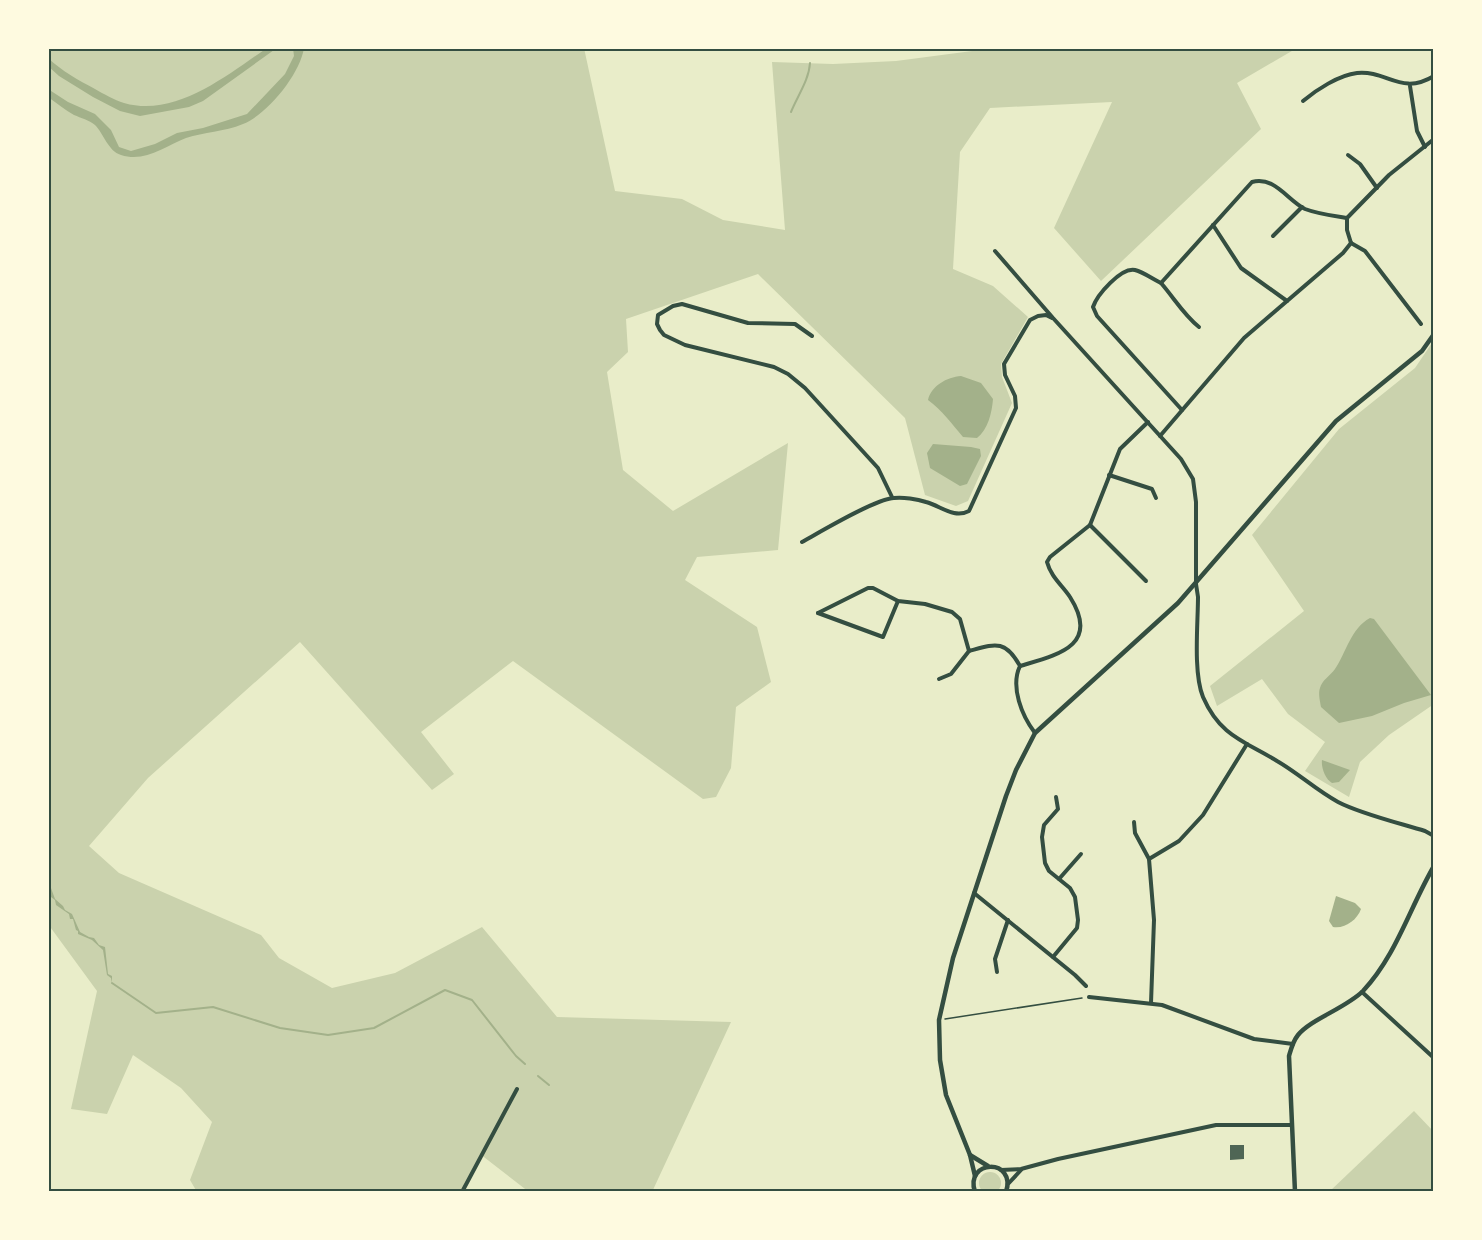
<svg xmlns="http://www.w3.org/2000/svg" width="1482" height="1240" font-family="Barlow,sans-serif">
	<rect width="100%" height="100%" fill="#e9edc9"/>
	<g fill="#cad2ad">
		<polygon points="48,48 584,48 615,191 682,199 723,220 785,230 772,62 833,64 896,61 995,48 1297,48 1237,83 1261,129 1101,281 1054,228 1112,102 990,108 960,152 953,269 993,286 1028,317 1001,364 1002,377 1012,403 968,501 956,506 925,495 905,418 758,274 626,319 628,352 607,372 623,470 673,511 788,443 778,550 697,557 685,580 757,627 771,682 736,707 731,768 716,797 703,799 513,661 421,732 454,774 432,790 300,642 148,778 89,846 119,873 261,935 279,958 332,988 395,973 482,927 557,1017 731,1022 652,1192 529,1192 480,1154 462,1192 197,1192 190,1180 212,1122 181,1088 133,1055 107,1114 71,1109 97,991 48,924"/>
		<polygon points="1434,340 1434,704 1389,735 1360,762 1349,797 1305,771 1325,742 1288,714 1262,679 1217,706 1210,686 1304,611 1252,535 1339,429 1415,368"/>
		<polygon points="1414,1111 1434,1132 1434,1192 1329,1192"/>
		<circle cx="990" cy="1183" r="11"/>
	</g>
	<g fill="#a3b18a">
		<path d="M 267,48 L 273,48 L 274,50 L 203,101 L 189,107 L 140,116 L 120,111 L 93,97 L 59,76 L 48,66 L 48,58 C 62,71 78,80 95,89 C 104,94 114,100 124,103 C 176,118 227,75 267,48 Z"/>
		<path d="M 293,48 L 304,48 C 300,74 268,114 243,124 C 224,132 204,132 186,138 C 165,146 145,163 121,155 C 108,151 104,134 95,125 C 89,120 81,118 74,115 C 65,110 57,103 48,97 L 48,89 L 68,102 L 95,114 L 111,130 L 119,147 L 131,151 L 155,144 L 177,133 L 203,128 L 247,114 L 285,74 L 294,56 Z"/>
		<path d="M 961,376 L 981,383 L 993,399 C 992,412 988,430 977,438 L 963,437 C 952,424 942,410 928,400 C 931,386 947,377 961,376 Z"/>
		<polygon points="933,444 971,447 980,449 981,456 967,484 960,486 930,468 927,453"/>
		<path d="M 1370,618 L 1374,619 L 1431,695 L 1404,703 L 1372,716 L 1339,723 L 1321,707 C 1320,701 1318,693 1320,688 C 1322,680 1330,676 1335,669 C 1346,653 1351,628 1370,618 Z"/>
		<path d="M 1322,760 L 1350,770 L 1339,782 L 1332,783 C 1325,779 1321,767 1322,760 Z"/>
		<polygon points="48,880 55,899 63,906 65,910 72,914 80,932 89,937 94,938 99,945 105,947 108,974 112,976 112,983 111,978 107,975 103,950 92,940 78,934 78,931 76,930 73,919 70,919 69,914 56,905 55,900 51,897"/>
		<path d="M 1336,896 L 1355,903 L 1361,909 C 1357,920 1345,929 1333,927 L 1329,921 Z"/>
	</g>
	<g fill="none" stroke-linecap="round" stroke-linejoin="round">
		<g stroke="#a3b18a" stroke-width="2">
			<path d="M 791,112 C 798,95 809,80 810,63"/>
			<polyline points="112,983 156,1013 213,1007 280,1028 328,1035 374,1028 445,990 472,1000 516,1056 525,1064"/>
			<polyline points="538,1076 549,1085"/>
		</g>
	</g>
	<polygon fill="#4f6655" points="1230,1145 1244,1145 1244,1159 1230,1160"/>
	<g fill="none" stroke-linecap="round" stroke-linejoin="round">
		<polyline stroke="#344e41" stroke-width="1.5" points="945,1019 1082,998"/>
		<g stroke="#344e41" stroke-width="4">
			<polyline points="1410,86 1417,131 1425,147"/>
			<path d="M 1303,101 C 1316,90 1339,75 1357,73 C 1387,70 1401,96 1434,76"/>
			<polyline points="1348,155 1360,164 1377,188"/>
			<polyline points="1213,225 1241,268 1287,301"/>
			<polyline points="1273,236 1302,207"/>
			<polyline points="1351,243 1347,230 1347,218 1389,175 1434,139"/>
			<polyline points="1351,243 1365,251 1421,324"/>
			<path d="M 995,251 L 1053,318 L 1181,459 L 1193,479 L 1196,502 L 1196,584 L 1198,597 C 1198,623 1193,673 1203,697 C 1220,736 1244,741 1277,761 C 1298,773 1316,790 1338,802 C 1361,814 1399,823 1425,831 L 1434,836"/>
			<path d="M 1161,283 C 1174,298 1184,315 1199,327"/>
			<polyline points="812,336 795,324 748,323 682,304 673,306 658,315 657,324 660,330 664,335 685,345 774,367 788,374 805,388 878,468 892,497"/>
			<path d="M 1182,410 L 1097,316 L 1093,307 C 1097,295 1121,267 1135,270 C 1143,272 1153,279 1161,283 L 1252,182 C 1275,176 1287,200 1305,209 C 1318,214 1334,216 1347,218"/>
			<polyline points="1160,436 1244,338 1343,253 1351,243"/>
			<polyline points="1109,475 1152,489 1156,498"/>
			<polyline points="1090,525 1146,581"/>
			<path d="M 802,542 C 820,532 877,498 894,498 C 903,497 917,499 926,502 C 941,506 954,519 969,511 L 1016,408 L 1015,396 L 1005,375 L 1004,364 L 1030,320 L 1038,316 L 1046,315 L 1052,318"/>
			<path d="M 818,613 L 868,588 L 873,588 L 898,601 L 925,604 L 952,612 L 960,619 L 969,651 C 995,644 1005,639 1020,666 C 1010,687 1022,716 1035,733"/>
			<polyline points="818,613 883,637 898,601"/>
			<path d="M 1020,666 C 1057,655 1101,646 1070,597 C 1062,585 1051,577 1047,562 L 1050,557 L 1090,525 L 1120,449 L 1148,422"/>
			<polyline points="939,679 951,674 969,651"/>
			<polyline points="1134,822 1135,833 1149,859"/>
			<polyline points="1059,879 1081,854"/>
			<polyline points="974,893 1075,975 1086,986"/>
			<polyline points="1053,957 1077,928 1078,920 1075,897 1070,888 1049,871 1045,863 1042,837 1044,825 1058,809 1056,797"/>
			<polyline points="997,972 995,959 1008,920"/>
			<polyline points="1362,992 1434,1058"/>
			<polyline points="1089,997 1162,1005 1254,1039 1293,1044"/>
			<polyline points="1151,1003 1154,920 1149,859 1179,841 1203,815 1247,744"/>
			<polyline points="1001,1170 1021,1169 1058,1159 1216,1125 1292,1125"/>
			<polyline points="1008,1184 1021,1170"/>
			<polyline points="462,1192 517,1089"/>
		</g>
		<g stroke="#344e41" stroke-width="4.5">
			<polyline points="970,1155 988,1166"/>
			<polyline points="975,1176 970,1155 946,1095 940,1060 939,1020 953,958 1006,796 1016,770 1035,733 1178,603 1336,421 1422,351 1434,334"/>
			<path d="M 975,1192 C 964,1159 1017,1158 1006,1192"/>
			<path d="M 1295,1192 L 1289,1056 C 1291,1049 1293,1041 1298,1035 C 1311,1019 1346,1008 1363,991 C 1396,956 1410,907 1434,866"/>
		</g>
		<polyline stroke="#7c8e77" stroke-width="2" points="801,48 869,50 919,48"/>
	</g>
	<rect width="1482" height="1240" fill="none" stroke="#fefae0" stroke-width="99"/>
	<rect x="50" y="50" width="1382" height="1140" fill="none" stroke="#344e41" stroke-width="2"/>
</svg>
